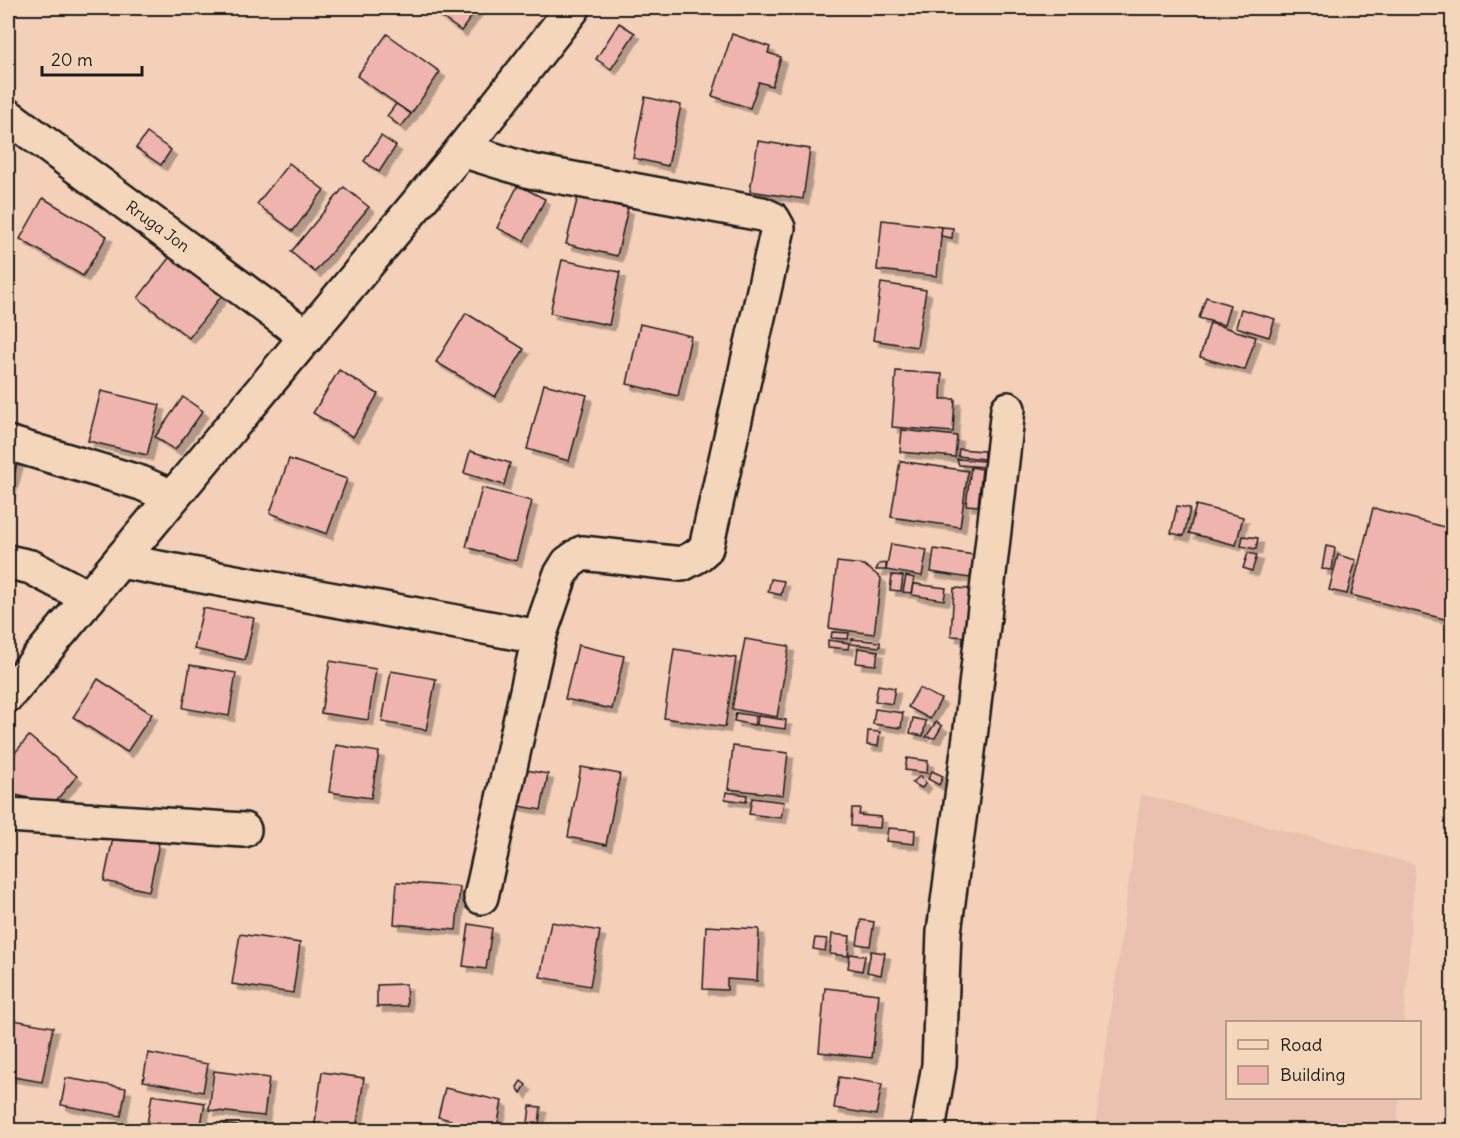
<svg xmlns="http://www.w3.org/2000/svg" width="1460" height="1138" font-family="Delius,sans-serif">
	<defs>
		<filter id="shadow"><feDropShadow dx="5.5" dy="5.5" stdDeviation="0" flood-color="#0004"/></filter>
	</defs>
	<rect width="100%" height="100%" fill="#f3d0b7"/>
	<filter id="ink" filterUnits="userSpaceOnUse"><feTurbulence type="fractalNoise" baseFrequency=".0167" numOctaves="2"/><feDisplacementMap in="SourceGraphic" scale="12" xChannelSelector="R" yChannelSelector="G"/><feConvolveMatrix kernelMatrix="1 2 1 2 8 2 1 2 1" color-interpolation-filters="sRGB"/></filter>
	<g filter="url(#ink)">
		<polygon fill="#e9c1ae" points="1141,794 1415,864 1404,1022 1228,1022 1228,1098 1399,1098 1397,1130 1095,1130"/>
		<g fill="#efb4ad" stroke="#1c1c1c" stroke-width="1.5" filter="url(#shadow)">
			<polygon points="429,8 478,8 461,31"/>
			<polygon points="619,23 635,33 611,69 596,59"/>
			<polygon points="387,34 440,72 411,114 357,76"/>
			<polygon points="732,34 770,47 768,53 781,57 772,86 759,82 750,108 712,96"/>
			<polygon points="645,97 681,105 668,166 633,158"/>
			<polygon points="396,104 411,114 401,127 387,116"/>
			<polygon points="147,133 171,150 161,165 136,148"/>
			<polygon points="381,136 396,146 379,172 364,161"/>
			<polygon points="758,141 810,149 803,199 750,191"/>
			<polygon points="289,163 324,190 293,231 257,204"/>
			<polygon points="518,185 545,199 524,241 497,228"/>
			<polygon points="344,187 369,207 315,272 291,252"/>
			<polygon points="578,196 628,208 617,256 566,244"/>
			<polygon points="43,198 107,236 83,276 20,239"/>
			<polygon points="882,220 942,227 937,276 877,270"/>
			<polygon points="942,227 953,228 952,238 941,236"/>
			<polygon points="172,254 223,294 189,338 138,298"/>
			<polygon points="562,260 620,272 609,325 550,313"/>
			<polygon points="881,283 926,290 917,347 873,340"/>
			<polygon points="1206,297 1230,305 1224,325 1199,318"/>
			<polygon points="1241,309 1275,319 1269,337 1236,327"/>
			<polygon points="466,313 524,349 495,397 436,362"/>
			<polygon points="1210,323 1256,337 1245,370 1200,357"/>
			<polygon points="640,324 691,336 678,396 627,384"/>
			<polygon points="339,370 378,394 353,437 313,413"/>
			<polygon points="896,371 942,374 941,399 955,399 953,432 892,427"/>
			<polygon points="544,384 587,395 569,461 527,449"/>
			<polygon points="101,391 160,405 147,455 88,441"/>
			<polygon points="183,397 203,411 175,450 155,437"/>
			<polygon points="902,430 957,436 955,457 900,452"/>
			<polygon points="959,449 984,451 984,459 958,456"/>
			<polygon points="470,451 510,463 504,485 464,473"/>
			<polygon points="8,457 18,460 8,497"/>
			<polygon points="289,459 347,479 327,534 270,513"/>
			<polygon points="957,459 985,461 985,467 959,465"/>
			<polygon points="900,461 968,471 960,527 891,517"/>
			<polygon points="971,467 982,469 978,506 966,505"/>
			<polygon points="482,488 532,501 516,561 466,547"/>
			<polygon points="1196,505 1243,517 1236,545 1189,533"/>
			<polygon points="1177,506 1190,508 1184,536 1171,533"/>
			<polygon points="1373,508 1452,529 1452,621 1351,595"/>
			<polygon points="1243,536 1258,538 1256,549 1241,546"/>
			<polygon points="891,544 927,550 922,576 886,570"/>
			<polygon points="1326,546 1335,548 1332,570 1322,569"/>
			<polygon points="934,549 974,555 970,578 931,572"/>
			<polygon points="1248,553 1257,555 1252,571 1243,568"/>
			<polygon points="1338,555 1356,560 1347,594 1329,590"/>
			<polygon points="837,562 864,565 881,578 874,634 829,628"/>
			<polygon points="886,563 886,570 876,570 879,564"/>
			<polygon points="892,575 903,576 901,591 890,590"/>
			<polygon points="906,576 914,578 911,593 903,592"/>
			<polygon points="771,579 784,581 781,595 768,592"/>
			<polygon points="914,584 946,588 944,600 912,595"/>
			<polygon points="954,588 971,589 968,637 951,636"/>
			<polygon points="203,608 254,618 245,660 194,649"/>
			<polygon points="832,632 849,633 848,639 831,638"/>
			<polygon points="745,639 789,646 777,717 732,709"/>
			<polygon points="852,639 880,642 880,647 851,644"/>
			<polygon points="828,640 849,643 848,649 828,647"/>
			<polygon points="578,645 624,656 612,709 565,699"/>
			<polygon points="858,648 878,651 876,665 856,663"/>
			<polygon points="674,649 736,658 725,727 664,718"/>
			<polygon points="330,661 376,669 368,720 321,713"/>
			<polygon points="190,665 236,673 229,716 183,708"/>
			<polygon points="391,671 436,679 426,730 382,722"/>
			<polygon points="98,679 152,714 127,752 73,717"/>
			<polygon points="878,685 895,688 892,704 875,701"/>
			<polygon points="919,688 941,699 930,719 908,707"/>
			<polygon points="875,709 903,713 901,728 873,724"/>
			<polygon points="736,713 756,716 754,725 734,721"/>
			<polygon points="758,716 786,720 785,729 757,725"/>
			<polygon points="913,718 926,721 923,736 910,733"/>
			<polygon points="936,722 942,726 935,738 926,737"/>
			<polygon points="868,731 880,732 878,746 867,745"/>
			<polygon points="29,736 77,776 53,804 8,793 8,761"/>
			<polygon points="336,745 379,752 371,798 329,792"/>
			<polygon points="733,746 788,753 783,795 728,789"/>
			<polygon points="907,758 928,761 927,773 905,770"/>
			<polygon points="581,767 620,774 606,845 568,837"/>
			<polygon points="521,769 548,774 541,810 514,805"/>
			<polygon points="932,771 943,776 939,785 928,779"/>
			<polygon points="920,776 926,783 922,788 912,783"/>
			<polygon points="726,792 747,795 746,802 725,799"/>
			<polygon points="752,798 784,802 781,818 749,814"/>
			<polygon points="852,808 860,808 859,815 881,817 880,828 851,826"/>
			<polygon points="888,828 915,830 914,844 886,841"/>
			<polygon points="114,833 159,843 149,891 104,881"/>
			<polygon points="397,882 460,887 456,930 394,924"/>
			<polygon points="861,920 874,922 870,946 857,944"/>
			<polygon points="551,922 600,931 590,986 540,977"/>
			<polygon points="469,924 492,928 486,969 463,966"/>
			<polygon points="706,926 759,929 757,981 727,979 727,990 703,989"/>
			<polygon points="240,934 300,943 293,993 232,984"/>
			<polygon points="832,934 850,936 848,956 830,954"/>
			<polygon points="815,938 827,939 825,951 813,949"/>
			<polygon points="871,951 885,953 881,975 867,972"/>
			<polygon points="850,954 865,956 862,971 848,968"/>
			<polygon points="406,984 407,1006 377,1007 377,985"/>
			<polygon points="825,988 879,994 872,1058 819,1052"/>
			<polygon points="8,1019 53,1027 42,1082 8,1076"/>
			<polygon points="148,1053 208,1064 203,1092 143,1081"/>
			<polygon points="214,1071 269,1078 264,1116 209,1110"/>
			<polygon points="322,1072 364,1078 356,1130 314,1130"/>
			<polygon points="839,1077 882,1084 876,1115 834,1108"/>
			<polygon points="66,1078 126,1088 121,1116 61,1105"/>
			<polygon points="521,1081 526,1085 521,1093 517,1087"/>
			<polygon points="445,1088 502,1101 498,1123 510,1126 509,1130 449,1130 451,1120 438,1117"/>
			<polygon points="152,1095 205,1103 200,1130 146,1130"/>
			<polygon points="530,1106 541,1107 539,1124 528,1123"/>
			<polygon points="224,1124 264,1130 223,1130"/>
		</g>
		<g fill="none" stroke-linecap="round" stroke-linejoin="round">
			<defs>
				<g id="minor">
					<polyline points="8,116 307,337"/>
					<polyline points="462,150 530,171 762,214 773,219 778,228 706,548 697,556 682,564 582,553 568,563 560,576 539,637 481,897"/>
					<polyline points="8,443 141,483 172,497"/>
					<polyline points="120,561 539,637"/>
					<polyline points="8,562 31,567 89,598"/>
					<polyline points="8,695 462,150 573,8"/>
					<polyline points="8,815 244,830"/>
					<polyline points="928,1130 939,1065 944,932 971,729 1008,409"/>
				</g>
			</defs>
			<use href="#minor" stroke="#1c1c1c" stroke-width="38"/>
			<use href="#minor" stroke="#f4d7ba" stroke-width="33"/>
		</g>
	</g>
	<g text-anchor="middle" stroke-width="4.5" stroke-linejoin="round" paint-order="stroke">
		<g font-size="16" fill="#1c1c1c" stroke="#f4d7ba">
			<text transform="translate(158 226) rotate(36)" y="6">Rruga Jon</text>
		</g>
	</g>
	<rect width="1460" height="1138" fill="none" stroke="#f4d7ba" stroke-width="30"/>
	<rect x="15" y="15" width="1430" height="1108" fill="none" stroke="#1c1c1c" stroke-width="2" filter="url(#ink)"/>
	<rect x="1226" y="1021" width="195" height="78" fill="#f4d7ba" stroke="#9e8c7b" stroke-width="1.5"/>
	<rect x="1238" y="1040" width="30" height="9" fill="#f4d7ba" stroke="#9e8c7b" stroke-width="1.5"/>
	<text x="1280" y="1051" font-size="18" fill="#1c1c1c">Road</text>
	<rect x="1238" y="1066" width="30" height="18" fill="#efb4ad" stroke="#9e8c7b" stroke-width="1.5"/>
	<text x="1280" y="1081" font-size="18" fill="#1c1c1c">Building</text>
	<path d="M42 66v9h100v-9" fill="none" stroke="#1c1c1c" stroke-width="3"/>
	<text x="51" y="66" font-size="18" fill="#1c1c1c" stroke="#f4d7ba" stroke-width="4.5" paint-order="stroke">20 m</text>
</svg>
